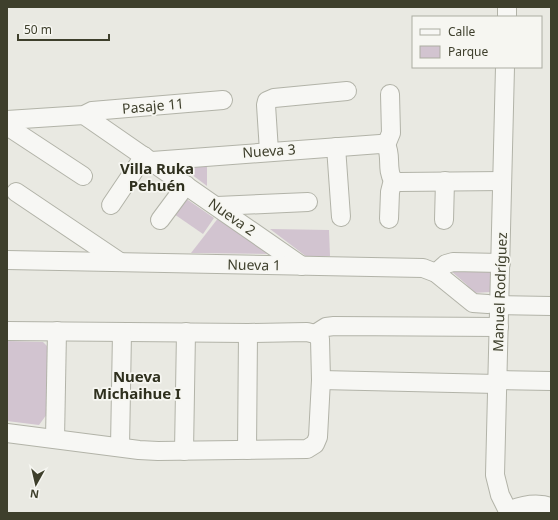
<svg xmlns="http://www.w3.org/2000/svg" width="558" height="520" font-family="'Noto Sans',sans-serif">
	<rect width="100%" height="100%" fill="#e9e9e2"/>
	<g fill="#d2c4d0">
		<polygon points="207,165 207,186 187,171 189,167"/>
		<polygon points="185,198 214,218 203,234 174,214"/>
		<polygon points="219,217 272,254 191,253"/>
		<polygon points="270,229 329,230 330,256 307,257"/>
		<polygon points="491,266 491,292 473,293 466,284 451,271"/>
		<polygon points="7,341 43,342 48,347 47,414 39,425 7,421"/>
	</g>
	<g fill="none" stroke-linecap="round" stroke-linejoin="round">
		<defs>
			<g id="minor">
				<polyline points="507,17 507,7"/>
				<polyline points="505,67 495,475 500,495 509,513"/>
				<polyline points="84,115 302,266"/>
				<polyline points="7,120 84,115 92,111 223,100"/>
				<polyline points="7,126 83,176"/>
				<polyline points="386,145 391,133 390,94"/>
				<path d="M 386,145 C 392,155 386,170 393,180"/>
				<polyline points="336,147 341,217"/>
				<polyline points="269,151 266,105 267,101 274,98 347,91"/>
				<polyline points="152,161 380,144 386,145"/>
				<polyline points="393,180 399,182 502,181"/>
				<polyline points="16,192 120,262"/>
				<polyline points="111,205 144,156"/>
				<polyline points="217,206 308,202"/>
				<polyline points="389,219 390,192 393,180"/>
				<polyline points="160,220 186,185"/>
				<polyline points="444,220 445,181"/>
				<polyline points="7,260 423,268 436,273 473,303 488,304"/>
				<polyline points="436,273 446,264 453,262 501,263"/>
				<polyline points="500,305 551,306"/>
				<polyline points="7,331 248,333 307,332 315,334 320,339 321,380 318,437 315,444 307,449 158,451 139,450 7,433"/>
				<polyline points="315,334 326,327 334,326 499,327"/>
				<polyline points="321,380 497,384"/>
				<polyline points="497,380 551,381"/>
				<polyline points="55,439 57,331"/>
				<polyline points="120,447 122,332"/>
				<polyline points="247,450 248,333"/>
				<polyline points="184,451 186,332"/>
				<path d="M 508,511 C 522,505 536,502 551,507"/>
			</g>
		</defs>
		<use href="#minor" stroke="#b2b3a8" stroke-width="20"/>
		<use href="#minor" stroke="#f7f7f4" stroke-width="18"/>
	</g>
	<g text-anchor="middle" stroke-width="3.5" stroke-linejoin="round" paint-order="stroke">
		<g font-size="14" fill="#3e3f2c" stroke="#f6f6f1">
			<text transform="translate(153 106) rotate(-5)" y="5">Pasaje 11</text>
			<text transform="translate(269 151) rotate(-4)" y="5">Nueva 3</text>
			<text transform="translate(232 217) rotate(35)" y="5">Nueva 2</text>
			<text transform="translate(254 265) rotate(1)" y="5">Nueva 1</text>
			<text transform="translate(500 292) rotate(-88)" y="5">Manuel Rodríguez</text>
		</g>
		<g font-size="15" font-weight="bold" fill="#2f301e" stroke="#f6f6f1">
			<text x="157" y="174">Villa Ruka<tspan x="157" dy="17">Pehuén</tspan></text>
			<text x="137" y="382">Nueva<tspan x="137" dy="17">Michaihue I</tspan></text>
		</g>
	</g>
	<rect width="558" height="520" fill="none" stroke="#3e3f2c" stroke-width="16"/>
	<rect x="412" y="16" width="130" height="52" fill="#f6f6f1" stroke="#acada2"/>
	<rect x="420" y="29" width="20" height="6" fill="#f7f7f4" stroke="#acada2"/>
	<text x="448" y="36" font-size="12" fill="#3e3f2c">Calle</text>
	<rect x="420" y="46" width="20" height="12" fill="#d2c4d0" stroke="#acada2"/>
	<text x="448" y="56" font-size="12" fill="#3e3f2c">Parque</text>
	<g transform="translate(36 484) rotate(188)" stroke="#f6f6f1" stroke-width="3" paint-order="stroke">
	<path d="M0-3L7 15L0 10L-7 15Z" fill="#3e3f2c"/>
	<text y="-6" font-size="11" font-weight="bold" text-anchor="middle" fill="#3e3f2c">N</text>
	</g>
	<path d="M18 34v6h91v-6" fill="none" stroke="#3e3f2c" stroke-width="2"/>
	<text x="24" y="34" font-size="12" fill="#3e3f2c" stroke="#f6f6f1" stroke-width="3" paint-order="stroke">50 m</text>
</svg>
